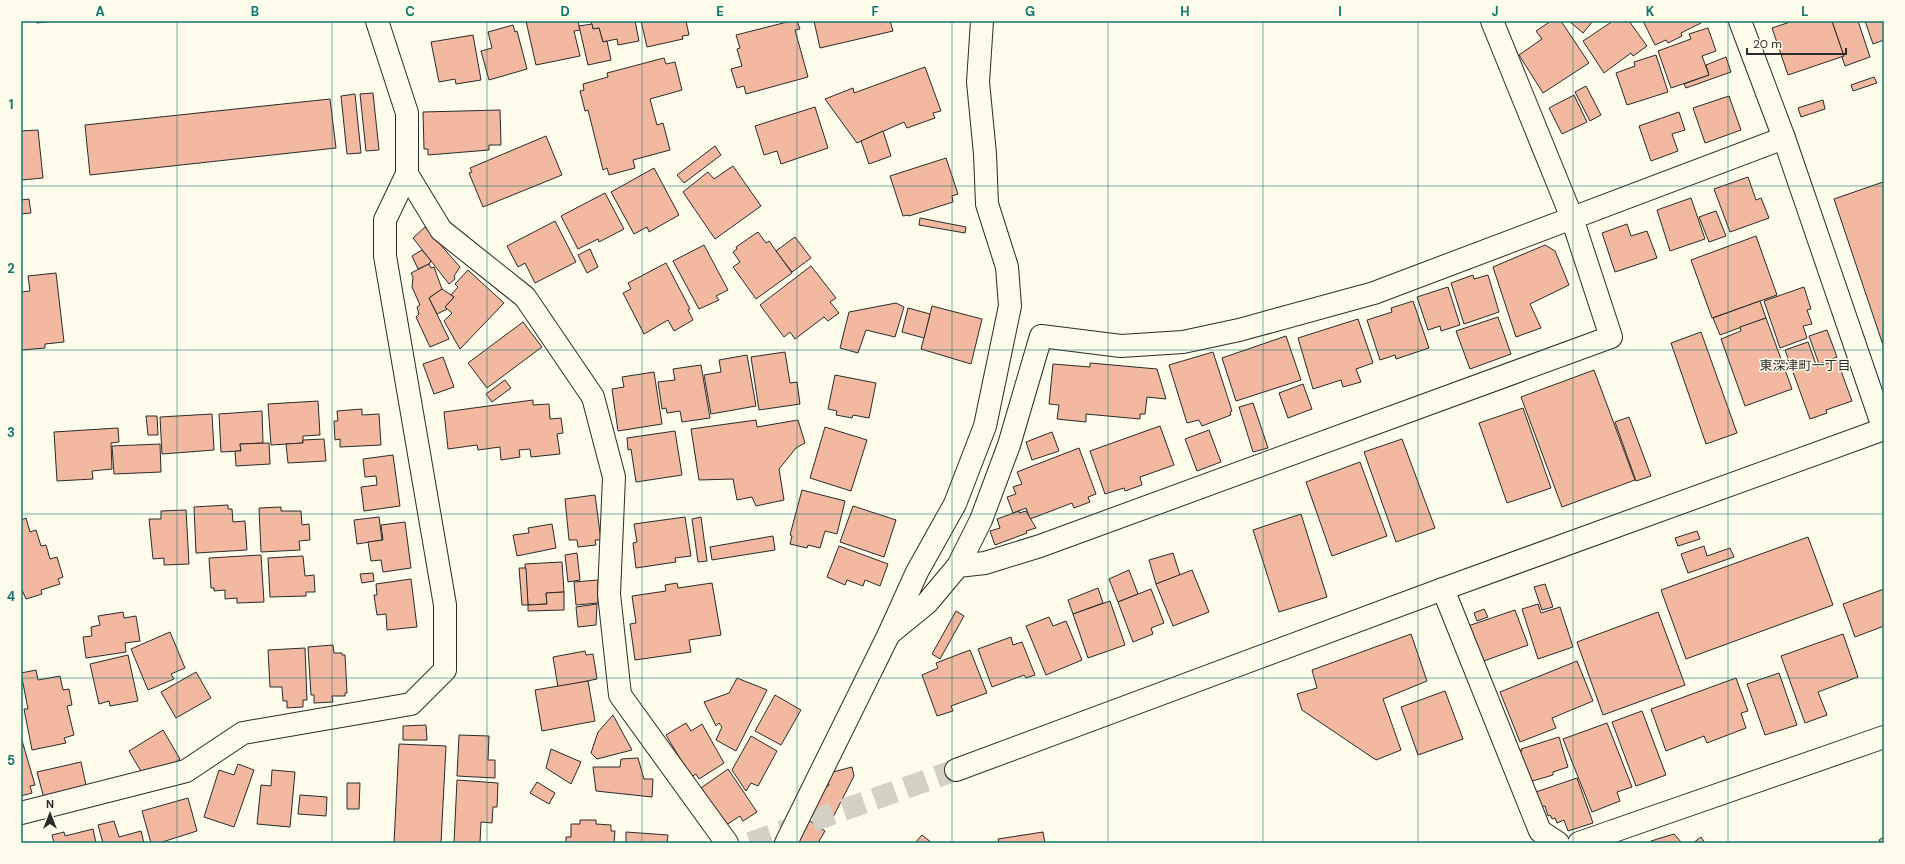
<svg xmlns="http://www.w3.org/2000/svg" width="1905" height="864" font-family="'DM Sans','Noto Sans JP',sans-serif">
	<rect width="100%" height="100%" fill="#fdfbea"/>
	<g fill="#f2b8a0" stroke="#2b2b2b">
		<polygon points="36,21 55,21 37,23"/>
		<polygon points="526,21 578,21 580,30 574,31 580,56 536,65"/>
		<polygon points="591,21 635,21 639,41 618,45 617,39 603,42 599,28 593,29"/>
		<polygon points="641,21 686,21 689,35 682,36 683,39 647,47"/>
		<polygon points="791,21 797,21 800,29 795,30 808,77 746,94 744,86 737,88 731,69 742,66 737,49 740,48 736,35"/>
		<polygon points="814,21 890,21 893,31 820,48"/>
		<polygon points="1551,21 1561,21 1589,63 1543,93 1519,55 1542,39 1536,31"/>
		<polygon points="1569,21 1593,21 1583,33"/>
		<polygon points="1613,21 1629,21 1647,46 1633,56 1631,53 1604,73 1583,41"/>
		<polygon points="1643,21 1700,21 1701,23 1681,33 1682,36 1668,43 1666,40 1655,45"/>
		<polygon points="1793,21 1832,21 1844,56 1788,75 1772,28"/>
		<polygon points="1832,21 1858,21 1870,57 1845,66 1842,57 1844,56"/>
		<polygon points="1865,21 1884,21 1884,40 1873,44"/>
		<polygon points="592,24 593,29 599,28 603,42 607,41 611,60 588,65 579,26"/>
		<polygon points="513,25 515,32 517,31 527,69 489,80 481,51 492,48 488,32"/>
		<polygon points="1708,28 1716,51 1702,56 1709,75 1671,88 1658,51 1691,39 1689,34"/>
		<polygon points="473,35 481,80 456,84 455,79 439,82 431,42"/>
		<polygon points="1656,55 1668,92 1627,105 1616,73 1635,66 1634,62"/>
		<polygon points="1726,57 1731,72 1686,88 1684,84 1709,75 1706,65"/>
		<polygon points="664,58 666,64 675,62 682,90 650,99 657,125 663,123 670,150 633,160 635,168 609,175 607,168 603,170 588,110 585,111 580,91 584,90 583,84 608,77 607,73"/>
		<polygon points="925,67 941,111 933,113 935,118 907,128 904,122 857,143 825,99 853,88 854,93"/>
		<polygon points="1874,77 1877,83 1853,91 1851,85"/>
		<polygon points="1586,86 1601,115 1590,121 1575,92"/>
		<polygon points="373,93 379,150 366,151 360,94"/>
		<polygon points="355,94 361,153 347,154 341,96"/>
		<polygon points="1574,95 1587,122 1562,134 1549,108"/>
		<polygon points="1729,96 1741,130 1705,143 1693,108"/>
		<polygon points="330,99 336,148 90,175 85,125"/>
		<polygon points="1823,100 1825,109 1801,117 1798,108"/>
		<polygon points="815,107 828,148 781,164 777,151 764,155 755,126"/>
		<polygon points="500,110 501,145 489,145 489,150 428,155 428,149 424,149 423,112"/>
		<polygon points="1679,112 1685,130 1672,134 1678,151 1651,161 1639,126"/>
		<polygon points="38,130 43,178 21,180 21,131"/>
		<polygon points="883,131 891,156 869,164 861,141"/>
		<polygon points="546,136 562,175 483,207 469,173 472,172 470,168"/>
		<polygon points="715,146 721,155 684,183 677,175"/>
		<polygon points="946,158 958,194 952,196 953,202 909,216 909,215 903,216 890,176"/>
		<polygon points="733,166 761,206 715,239 683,192 708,172 714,179"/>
		<polygon points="654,168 679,215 649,232 647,227 634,234 611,192"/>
		<polygon points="1748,177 1756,200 1761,198 1769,218 1730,232 1714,189"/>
		<polygon points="1883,182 1884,185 1884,348 1834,199"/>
		<polygon points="605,193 624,229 599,242 598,239 578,249 561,216"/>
		<polygon points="1691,198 1705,239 1670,251 1657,210"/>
		<polygon points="29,199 31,213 21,214 21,200"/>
		<polygon points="1716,211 1726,236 1709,242 1699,217"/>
		<polygon points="920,218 966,227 965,233 919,225"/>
		<polygon points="555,221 576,262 535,283 525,263 518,267 507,246"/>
		<polygon points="1627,224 1631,236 1647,231 1657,258 1615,272 1602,233"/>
		<polygon points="425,227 460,267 454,276 455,279 449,284 413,238"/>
		<polygon points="758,232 766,243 769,241 792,273 756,299 733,267 740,262 733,252 737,249 736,247"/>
		<polygon points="1756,236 1777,295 1712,318 1691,260"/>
		<polygon points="795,237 811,258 792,272 776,251"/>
		<polygon points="704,245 728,290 716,296 719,300 699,309 673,261"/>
		<polygon points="1545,245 1555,251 1569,285 1530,304 1541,328 1516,337 1493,267"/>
		<polygon points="590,249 598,267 587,273 578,255"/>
		<polygon points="422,250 431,261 429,264 418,269 412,256"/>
		<polygon points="666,263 690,309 688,310 693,320 674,331 668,320 644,334 623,293 631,289 628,283"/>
		<polygon points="429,264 431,268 434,267 442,289 429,298 449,339 430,347 416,317 419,314 417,307 420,305 412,287 413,277 411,273"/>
		<polygon points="811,266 836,298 830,302 839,313 828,321 824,317 795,339 790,332 784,337 760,305"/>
		<polygon points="468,270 504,303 460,349 444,321 452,313 445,307 454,297 451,295 458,287 455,284"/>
		<polygon points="56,273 64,342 45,344 45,348 21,350 21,292 30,291 28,276"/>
		<polygon points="1473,275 1474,279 1488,275 1499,312 1464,324 1451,283"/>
		<polygon points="1448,287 1460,325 1441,331 1440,326 1428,330 1417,297"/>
		<polygon points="1804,287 1811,309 1807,310 1812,324 1803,326 1807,338 1780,348 1764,301"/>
		<polygon points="442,289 454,297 445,307 447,309 437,314 429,298"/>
		<polygon points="1413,301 1429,348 1396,359 1395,355 1380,360 1367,320 1392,312 1391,308"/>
		<polygon points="1760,301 1766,318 1720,335 1713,318"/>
		<polygon points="896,303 904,307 895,337 866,330 858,353 840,348 849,312"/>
		<polygon points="932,306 982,319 971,364 921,349"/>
		<polygon points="908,308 930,314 924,338 902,332"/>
		<polygon points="1498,317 1511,354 1470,369 1456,331"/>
		<polygon points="1766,318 1792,389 1745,406 1721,339 1741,331 1740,327"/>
		<polygon points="1358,319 1373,363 1356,369 1361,382 1343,387 1341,380 1313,389 1298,338"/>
		<polygon points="523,322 542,347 487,388 468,363"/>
		<polygon points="1827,330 1837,357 1819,364 1809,336"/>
		<polygon points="1701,332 1737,433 1706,444 1671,343"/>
		<polygon points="1286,336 1301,380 1236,401 1222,358"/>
		<polygon points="1808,342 1817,367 1837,360 1852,401 1826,410 1827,413 1810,419 1785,350"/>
		<polygon points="785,352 790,383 797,382 800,404 759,410 751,357"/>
		<polygon points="1213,352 1232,411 1230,412 1231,415 1202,426 1199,420 1187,423 1169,365"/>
		<polygon points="747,355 756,406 711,414 704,375 721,372 719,360"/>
		<polygon points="443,357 454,387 434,394 423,364"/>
		<polygon points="1090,363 1157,369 1166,399 1147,397 1145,414 1140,414 1140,419 1086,414 1086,422 1057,419 1059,405 1049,404 1053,364 1090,367"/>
		<polygon points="701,365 710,418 682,422 680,411 667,413 666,408 662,409 658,382 675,380 673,369"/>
		<polygon points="1594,370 1635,480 1562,507 1521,397"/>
		<polygon points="654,372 662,424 618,431 612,389 624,387 622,377"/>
		<polygon points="835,375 876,383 869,418 853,415 852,418 836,415 837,411 828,409"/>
		<polygon points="505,380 511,388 492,402 486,394"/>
		<polygon points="1303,384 1312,409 1288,418 1279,393"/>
		<polygon points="533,400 533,405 549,404 550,419 561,418 563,433 557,434 560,454 531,457 530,449 519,450 520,457 501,460 500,447 478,450 477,445 448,449 444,412"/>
		<polygon points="318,401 320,435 303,436 303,443 271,445 268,404"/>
		<polygon points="1253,403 1268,448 1253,452 1239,407"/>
		<polygon points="1523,408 1551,488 1507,503 1479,423"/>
		<polygon points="362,409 362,415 379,414 381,445 340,447 340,439 335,440 334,421 338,421 337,411"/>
		<polygon points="262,411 263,443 240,444 241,451 221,452 219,414"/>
		<polygon points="212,414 214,450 162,454 160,417"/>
		<polygon points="146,416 157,416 158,435 148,435"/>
		<polygon points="1629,417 1651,476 1636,481 1615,422"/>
		<polygon points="756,420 757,427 798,420 805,443 796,448 779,469 784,500 756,506 752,497 737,500 733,479 699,480 691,429"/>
		<polygon points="1160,426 1174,465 1140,477 1142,485 1125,491 1124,488 1105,494 1090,451"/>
		<polygon points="825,427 867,440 851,491 810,478"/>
		<polygon points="118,428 119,442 111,443 112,469 92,471 93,479 57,481 54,432"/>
		<polygon points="1209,430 1221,462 1197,471 1185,439"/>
		<polygon points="675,431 682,475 636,482 631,449 628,450 627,438"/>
		<polygon points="1052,432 1059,451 1032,460 1026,442"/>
		<polygon points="324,439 326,461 288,463 286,444 303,443 303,440"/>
		<polygon points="1402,439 1435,528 1396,542 1364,452"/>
		<polygon points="269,443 270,464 236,466 235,451 241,451 240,444"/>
		<polygon points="160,444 161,472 114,474 112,446"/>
		<polygon points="1079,448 1096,494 1088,497 1090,502 1074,508 1072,503 1030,519 1026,508 1013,513 1007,497 1016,494 1013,487 1022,484 1017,472"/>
		<polygon points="393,455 400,506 364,511 361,487 377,485 376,476 365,477 363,459"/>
		<polygon points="1360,462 1387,536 1332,556 1306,482"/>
		<polygon points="802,490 845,501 837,534 825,531 820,548 808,545 807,548 790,544 792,536 790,535"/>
		<polygon points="595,495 601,540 595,540 596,545 578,547 577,540 569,540 565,499"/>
		<polygon points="228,505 228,509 232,509 233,522 245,521 247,550 196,553 194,507"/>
		<polygon points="853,506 896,520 884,557 840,542"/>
		<polygon points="281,507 281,511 301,511 302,525 309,524 310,540 299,541 300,550 261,552 259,508"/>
		<polygon points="186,510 189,564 164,565 164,558 153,559 149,519 161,519 161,511"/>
		<polygon points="1019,511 1019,513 1026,511 1036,528 1026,531 1027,533 995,545 990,531 1000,528 997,519"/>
		<polygon points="1301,514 1327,597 1279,612 1253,530"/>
		<polygon points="379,517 382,540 357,544 354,520"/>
		<polygon points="685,517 691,556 675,558 676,562 636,568 633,543 637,542 634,524"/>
		<polygon points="701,517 707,561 698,562 692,519"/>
		<polygon points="26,518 30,532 36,530 41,546 46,545 50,559 57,557 63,577 58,579 60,584 41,590 42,594 26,599 22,590 21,590 21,520"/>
		<polygon points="405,522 411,568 383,572 381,560 371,561 368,542 383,540 381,525"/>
		<polygon points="552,524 556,548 517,556 513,535 529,533 528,528"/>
		<polygon points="1697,531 1700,539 1678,546 1675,538"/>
		<polygon points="773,536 775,550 712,560 710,547"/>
		<polygon points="1808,537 1833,605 1686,659 1661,590"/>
		<polygon points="839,546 888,564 880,586 865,580 863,586 847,580 845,585 827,577"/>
		<polygon points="1704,546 1707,556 1730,548 1734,557 1688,573 1681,554"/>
		<polygon points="577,553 580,580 568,582 565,555"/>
		<polygon points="1173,553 1180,575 1156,584 1149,560"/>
		<polygon points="261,555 264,602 237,603 237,598 225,599 225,590 214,591 214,588 211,588 209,558"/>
		<polygon points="303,556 305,576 314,575 315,592 306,592 306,596 270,597 268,558"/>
		<polygon points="562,562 564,592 546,593 547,604 528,605 525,564"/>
		<polygon points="519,568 526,568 528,605 522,605"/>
		<polygon points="1129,570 1138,594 1118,602 1109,579"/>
		<polygon points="1192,570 1209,612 1173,626 1156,584"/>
		<polygon points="373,573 374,581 362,583 360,574"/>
		<polygon points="411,579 417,627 387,630 386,614 377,615 374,595 377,595 376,584"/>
		<polygon points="598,580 598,603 576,605 574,582"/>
		<polygon points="677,583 678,588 712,583 721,635 689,640 691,652 635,660 630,624 636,623 632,596 666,591 665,585"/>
		<polygon points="1545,584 1553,607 1542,610 1534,587"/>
		<polygon points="1098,588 1103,603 1073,614 1068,600"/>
		<polygon points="1151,589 1164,623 1151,628 1153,634 1133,642 1118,602"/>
		<polygon points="1884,589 1884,626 1855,637 1843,604"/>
		<polygon points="564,592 564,610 528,611 528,605 547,604 546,593"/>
		<polygon points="1110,601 1125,645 1088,658 1073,614"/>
		<polygon points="597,604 596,625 578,627 576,607"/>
		<polygon points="1538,604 1541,613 1560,607 1573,647 1538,659 1522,609"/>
		<polygon points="1484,609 1488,617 1477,621 1474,613"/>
		<polygon points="1515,610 1528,645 1481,662 1468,626"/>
		<polygon points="956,611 964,616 940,659 932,654"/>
		<polygon points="123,612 124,618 136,616 140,641 125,643 126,652 86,658 83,637 92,636 91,627 100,625 98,616"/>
		<polygon points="1658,612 1685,685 1603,715 1577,642"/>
		<polygon points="1049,617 1053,626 1066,621 1082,660 1046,675 1026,626"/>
		<polygon points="170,632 185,668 171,674 174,679 148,690 131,649"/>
		<polygon points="1411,634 1427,681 1383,699 1401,750 1376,760 1302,710 1297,694 1317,688 1312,670"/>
		<polygon points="1843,634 1858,677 1818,692 1827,715 1805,723 1781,656"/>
		<polygon points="1011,637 1013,645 1022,642 1035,675 1026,678 1024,675 992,687 978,649"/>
		<polygon points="333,645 334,653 342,653 342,655 345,655 347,693 345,693 345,696 332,696 333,702 314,703 314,695 311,695 308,647"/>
		<polygon points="305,648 307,700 303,700 303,707 287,708 287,701 283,701 282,687 270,687 268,650"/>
		<polygon points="970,650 987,693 951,706 953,711 937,716 922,675 938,668 936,663"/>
		<polygon points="585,651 586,655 593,654 597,679 558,687 553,657"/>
		<polygon points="128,655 138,701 110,706 109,701 99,704 90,664"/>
		<polygon points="1577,661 1593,701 1552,718 1556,728 1520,742 1500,692"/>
		<polygon points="36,670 38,680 60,676 63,690 69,689 72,705 67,706 74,735 64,738 66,743 32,750 24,709 28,709 21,673"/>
		<polygon points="196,672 211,698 176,718 161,692"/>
		<polygon points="1779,673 1797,725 1765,735 1747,684"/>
		<polygon points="737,678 767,690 736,751 716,740 722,727 719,723 716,726 704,702 729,693"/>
		<polygon points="1736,678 1748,711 1741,713 1746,728 1707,743 1704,736 1666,751 1651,709"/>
		<polygon points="588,681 595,721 542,731 535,690"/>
		<polygon points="1445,691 1463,739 1418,755 1401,707"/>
		<polygon points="775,695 801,710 781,745 755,731"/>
		<polygon points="1642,711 1666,775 1636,786 1612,722"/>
		<polygon points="613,715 632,750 597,759 591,753 598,732"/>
		<polygon points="686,723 691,731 702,724 724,763 699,779 696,774 691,777 666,735"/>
		<polygon points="1607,723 1632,787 1617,792 1620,801 1592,812 1563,739"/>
		<polygon points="426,725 427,740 403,740 403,726"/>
		<polygon points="163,730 180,759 176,762 178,764 145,778 129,751"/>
		<polygon points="459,735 489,736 488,760 495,760 495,778 457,776"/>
		<polygon points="751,736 777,751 758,786 751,783 746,791 732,770"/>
		<polygon points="21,737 35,785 30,786 32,793 21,796"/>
		<polygon points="1559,737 1568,767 1553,772 1553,775 1529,782 1520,751 1522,751 1521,749"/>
		<polygon points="399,744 446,746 441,843 394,843"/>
		<polygon points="551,749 581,762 571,784 546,768"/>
		<polygon points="638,758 644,779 653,779 652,797 596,791 593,767 620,767 621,759"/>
		<polygon points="81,762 86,785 45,802 37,772"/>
		<polygon points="238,764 254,770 234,827 204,817 219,770 234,775"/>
		<polygon points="852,767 854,776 828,827 798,809 829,785 825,774"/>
		<polygon points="728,769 757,812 743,821 740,816 723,827 698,790"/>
		<polygon points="272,770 295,772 290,827 257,824 261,785 271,786"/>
		<polygon points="1577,778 1593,823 1568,831 1564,820 1557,823 1555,818 1552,819 1550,815 1548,816 1545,806 1541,807 1536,792"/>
		<polygon points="457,780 498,783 497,807 493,807 492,823 481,822 480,843 454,843"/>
		<polygon points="537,782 555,793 549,804 530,793"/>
		<polygon points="347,783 360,783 359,809 347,809"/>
		<polygon points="300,795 327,797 326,816 298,814"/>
		<polygon points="188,798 197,831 159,843 151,843 142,811"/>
		<polygon points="807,819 825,831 818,843 774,842 788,821"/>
		<polygon points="580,820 596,820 596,824 611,825 611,831 615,831 614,843 566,843 566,837 571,837 571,824 580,824"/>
		<polygon points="114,821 119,837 141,831 144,843 103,843 98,825"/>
		<polygon points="93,829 96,843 54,843 52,835 64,832 65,836"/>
		<polygon points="626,832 668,835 667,843 671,843 626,843"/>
		<polygon points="1043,832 1045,843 999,843 998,839"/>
		<polygon points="1674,834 1682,843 1651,843 1651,841"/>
		<polygon points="922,835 932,843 915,843"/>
		<polygon points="1701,837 1705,843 1693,843"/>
		<polygon points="1884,837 1884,843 1881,843 1879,840"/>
	</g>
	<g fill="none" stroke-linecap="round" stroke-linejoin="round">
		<polyline stroke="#d3d1c4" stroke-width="22" stroke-dasharray="22 11" stroke-linecap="butt" points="750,843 956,770"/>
		<defs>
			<g id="minor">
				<polyline points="377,21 407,113 407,174 441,230 525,297 593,397 614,477 609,594 620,695 727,843"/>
				<polyline points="1740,21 1784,138 1884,430"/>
				<polyline points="958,566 981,520 1009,445 1041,336 1121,346 1183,342 1239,330 1374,293 1784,138"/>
				<polyline points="1443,589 1540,831 1558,843"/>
				<polyline points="889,634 927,603 958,566 985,563 1040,546 1611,337 1572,218 1492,21"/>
				<polyline points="21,813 186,771 243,733 411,704 445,670 445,605 385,256 385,220 407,174"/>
				<polyline points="786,843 889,634 917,572 955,504 985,426 1010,306 1007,267 987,204 985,154 978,82 982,21"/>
				<polyline points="1579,843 1884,737"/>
			</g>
			<polyline id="tertiary" points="956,770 1443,589 1884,429"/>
		</defs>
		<use href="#minor" stroke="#2b2b2b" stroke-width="24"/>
		<use href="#tertiary" stroke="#2b2b2b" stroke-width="24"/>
		<use href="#minor" stroke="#fdfbea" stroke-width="22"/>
		<use href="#tertiary" stroke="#fdfbea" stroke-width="22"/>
	</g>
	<path fill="none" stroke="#0f766e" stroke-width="1" stroke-opacity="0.55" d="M 177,21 L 177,843M 332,21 L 332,843M 487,21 L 487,843M 642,21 L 642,843M 797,21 L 797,843M 952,21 L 952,843M 1108,21 L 1108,843M 1263,21 L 1263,843M 1418,21 L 1418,843M 1573,21 L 1573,843M 1728,21 L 1728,843M 21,186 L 1884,186M 21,350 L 1884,350M 21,514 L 1884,514M 21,678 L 1884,678"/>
	<g text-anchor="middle" stroke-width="3" stroke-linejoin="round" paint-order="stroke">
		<g font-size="13" fill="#2b2b2b" stroke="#fdfbea">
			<text x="1805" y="370">東深津町一丁目</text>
		</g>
	</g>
	<rect width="1905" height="864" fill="none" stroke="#fdfbea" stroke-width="44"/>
	<g transform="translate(50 814)" stroke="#fdfbea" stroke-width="3" paint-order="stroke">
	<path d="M0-3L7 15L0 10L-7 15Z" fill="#2b2b2b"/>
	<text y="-6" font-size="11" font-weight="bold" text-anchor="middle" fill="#2b2b2b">N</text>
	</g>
	<path d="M1747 48v6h99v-6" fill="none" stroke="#2b2b2b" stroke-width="2"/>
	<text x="1753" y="48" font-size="12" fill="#2b2b2b" stroke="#fdfbea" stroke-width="3" paint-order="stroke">20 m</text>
	<rect x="22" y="22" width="1861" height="820" fill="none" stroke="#0f766e" stroke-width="1.5"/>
	<g font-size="13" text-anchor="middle" font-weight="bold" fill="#0f766e">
		<text x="100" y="16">A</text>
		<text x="255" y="16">B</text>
		<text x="410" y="16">C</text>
		<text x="565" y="16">D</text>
		<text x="720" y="16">E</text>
		<text x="875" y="16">F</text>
		<text x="1030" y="16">G</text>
		<text x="1185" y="16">H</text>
		<text x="1340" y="16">I</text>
		<text x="1495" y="16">J</text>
		<text x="1650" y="16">K</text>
		<text x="1805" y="16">L</text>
		<text x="11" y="109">1</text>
		<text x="11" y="273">2</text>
		<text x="11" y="437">3</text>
		<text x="11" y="601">4</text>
		<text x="11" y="765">5</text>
	</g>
</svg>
